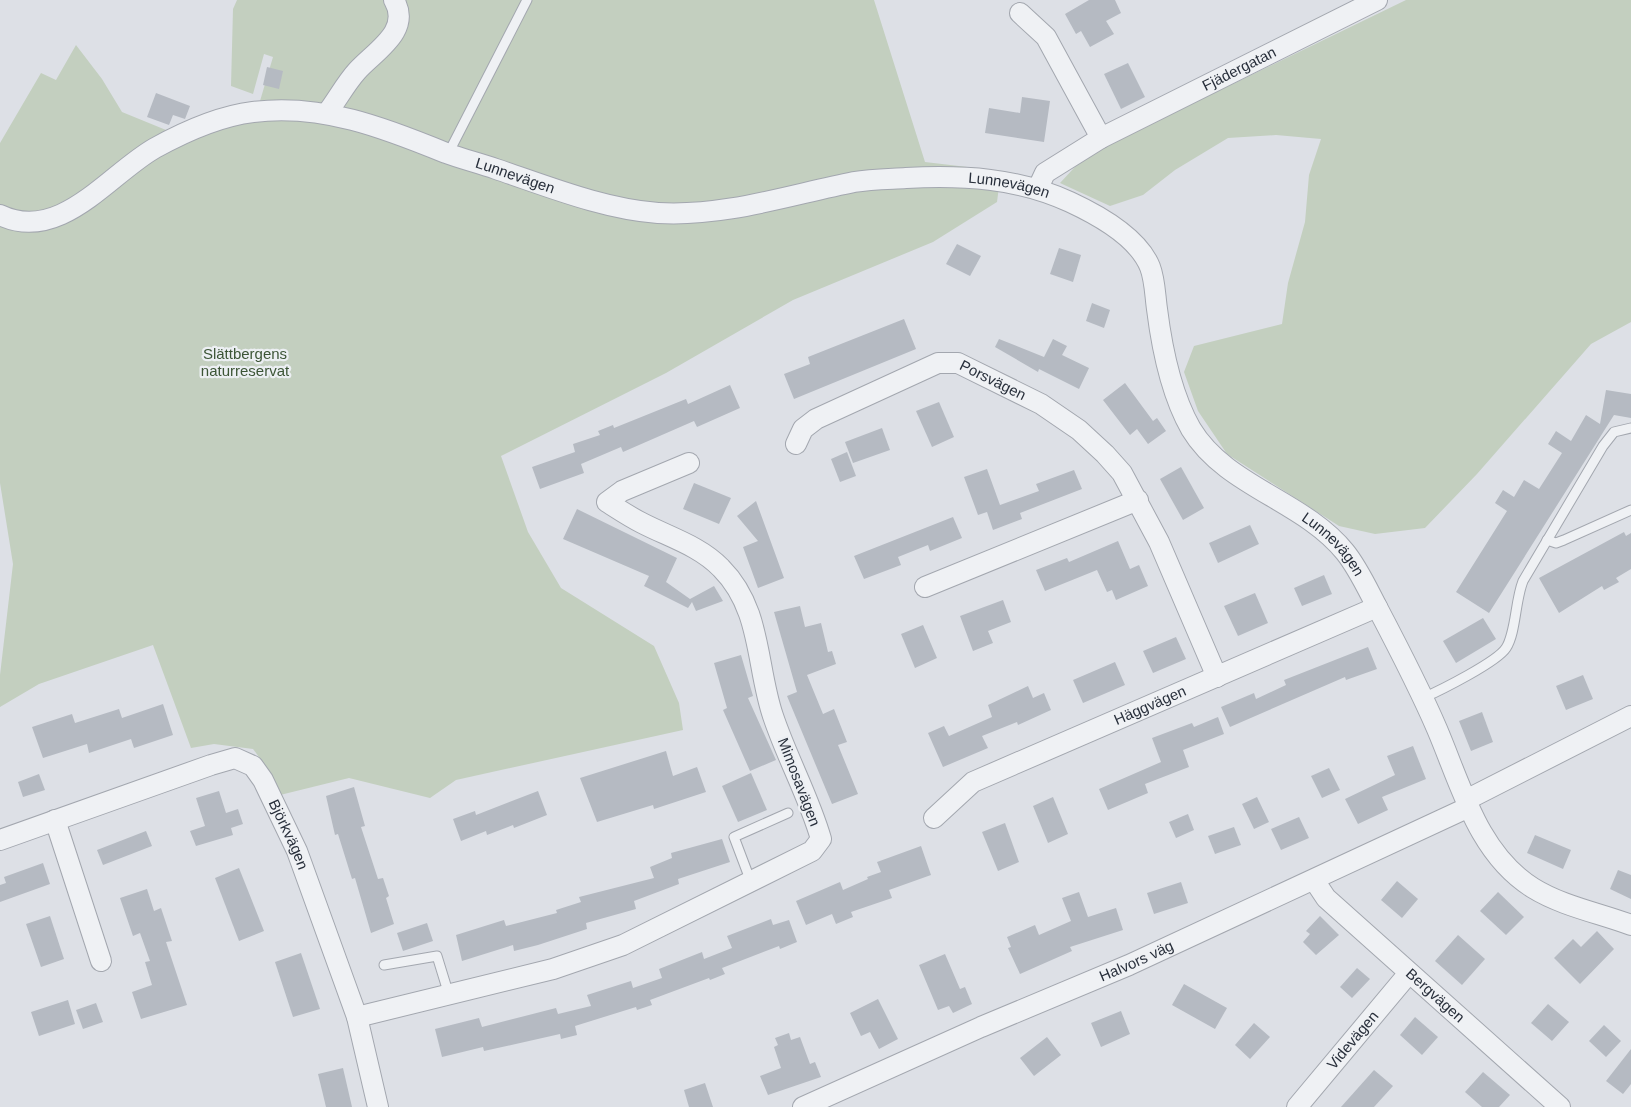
<svg xmlns="http://www.w3.org/2000/svg" width="1631" height="1107" font-family="Arial,sans-serif">
	<rect width="100%" height="100%" fill="#dde0e6"/>
	<g fill="#c3cfbf">
		<polygon points="237,0 874,0 925,162 1001,171 997,202 933,242 793,300 666,373 501,456 528,532 561,588 654,646 679,703 683,730 456,780 430,798 349,778 276,796 270,772 253,749 214,744 191,748 153,645 39,684 0,707 0,675 13,564 0,483 0,143 41,73 56,80 76,45 102,79 122,112 166,130 260,101 273,57 264,54 253,94 231,86 233,9"/>
		<polygon points="1406,0 1631,0 1631,322 1591,344 1477,474 1425,528 1375,534 1339,526 1227,454 1198,411 1184,372 1194,346 1282,324 1288,283 1305,222 1309,175 1321,139 1276,135 1228,138 1175,170 1143,195 1110,206 1060,183 1086,155"/>
	</g>
	<g fill="#b5bac2">
		<polygon points="1089,0 1115,0 1121,13 1106,21 1114,34 1090,47 1081,31 1076,34 1065,14"/>
		<polygon points="1128,63 1145,97 1121,109 1104,74"/>
		<polygon points="267,67 283,71 279,89 263,85"/>
		<polygon points="156,93 190,106 185,119 173,115 169,125 147,117"/>
		<polygon points="1022,97 1050,101 1044,142 985,133 989,108 1020,113"/>
		<polygon points="957,244 981,256 970,276 946,264"/>
		<polygon points="1059,248 1081,255 1073,282 1050,274"/>
		<polygon points="1092,303 1110,310 1104,328 1086,321"/>
		<polygon points="904,319 916,349 794,399 784,374 810,364 808,357"/>
		<polygon points="999,339 1044,357 1053,339 1067,346 1062,355 1089,368 1079,389 1039,369 1038,372 995,347"/>
		<polygon points="1125,383 1153,421 1157,418 1166,431 1148,444 1137,429 1130,435 1103,400"/>
		<polygon points="730,385 740,408 697,427 694,421 623,452 621,447 581,464 584,473 540,489 532,467 575,452 573,444 600,435 598,431 613,425 614,428 686,399 688,404"/>
		<polygon points="1606,390 1631,394 1631,418 1614,415 1489,613 1456,592 1507,511 1495,503 1503,490 1514,497 1524,480 1539,489 1562,453 1548,444 1556,431 1571,441 1586,415 1600,424"/>
		<polygon points="939,402 954,437 932,447 916,411"/>
		<polygon points="882,428 890,450 853,463 845,442"/>
		<polygon points="847,452 856,476 840,482 831,459"/>
		<polygon points="1181,467 1204,508 1183,520 1160,479"/>
		<polygon points="987,469 1000,505 1039,491 1036,484 1074,470 1082,489 1020,513 1022,519 993,530 987,512 978,515 964,477"/>
		<polygon points="694,483 731,498 719,524 683,509"/>
		<polygon points="756,501 784,578 758,588 743,547 758,541 737,516"/>
		<polygon points="577,509 677,558 666,582 690,599 714,586 723,601 696,611 692,602 688,608 644,586 649,576 563,539"/>
		<polygon points="953,517 962,538 930,551 928,545 898,557 901,565 864,579 854,556"/>
		<polygon points="1250,525 1259,544 1218,563 1209,543"/>
		<polygon points="1624,532 1626,536 1631,533 1631,569 1616,578 1619,582 1604,590 1602,586 1559,613 1539,578"/>
		<polygon points="1118,541 1130,569 1139,565 1148,586 1116,600 1112,590 1107,592 1097,570 1045,591 1036,570 1067,558 1069,562"/>
		<polygon points="1324,575 1332,594 1302,606 1294,588"/>
		<polygon points="1255,593 1268,623 1238,636 1224,606"/>
		<polygon points="1003,600 1011,622 988,631 993,643 973,651 960,616"/>
		<polygon points="800,606 805,627 821,623 828,652 832,651 836,664 807,675 823,714 834,709 847,742 838,745 858,794 832,804 787,696 797,692 774,612"/>
		<polygon points="1483,618 1496,639 1456,663 1443,641"/>
		<polygon points="923,625 937,658 915,668 901,634"/>
		<polygon points="1176,637 1186,659 1153,673 1143,651"/>
		<polygon points="1368,647 1377,669 1346,680 1345,677 1230,727 1221,707 1254,693 1256,699 1286,685 1284,680"/>
		<polygon points="741,655 753,696 748,698 776,760 750,771 723,710 727,708 714,663"/>
		<polygon points="1115,662 1125,685 1083,703 1073,680"/>
		<polygon points="1583,675 1593,699 1566,710 1556,686"/>
		<polygon points="1028,686 1033,698 1044,693 1051,710 1018,725 1017,722 982,736 988,748 943,767 928,733 944,726 949,736 992,717 988,705"/>
		<polygon points="163,704 173,735 134,748 131,739 89,753 87,744 43,758 32,727 72,714 75,723 119,709 122,718"/>
		<polygon points="1482,712 1493,742 1471,751 1459,721"/>
		<polygon points="1218,717 1224,734 1183,750 1189,767 1145,784 1148,793 1108,810 1099,789 1161,762 1152,738 1192,723 1194,727"/>
		<polygon points="1413,746 1426,779 1382,797 1388,810 1358,824 1345,799 1395,775 1387,756"/>
		<polygon points="666,751 673,776 697,767 706,792 654,809 653,805 597,822 580,778"/>
		<polygon points="1329,768 1340,790 1322,798 1311,776"/>
		<polygon points="751,773 767,810 738,822 722,786"/>
		<polygon points="39,774 45,790 23,797 18,782"/>
		<polygon points="354,787 365,826 361,827 378,879 383,878 389,896 386,898 394,924 371,933 355,878 352,879 338,834 335,835 326,796"/>
		<polygon points="219,791 226,813 238,809 243,824 231,828 233,835 196,846 190,831 205,826 196,798"/>
		<polygon points="538,791 547,815 514,828 513,825 487,835 486,831 461,841 453,819 475,811 476,815"/>
		<polygon points="1053,797 1068,834 1048,843 1033,806"/>
		<polygon points="1257,797 1269,822 1254,829 1242,804"/>
		<polygon points="1188,814 1194,830 1176,838 1169,822"/>
		<polygon points="1299,817 1309,838 1281,850 1271,829"/>
		<polygon points="1005,823 1019,862 998,871 982,832"/>
		<polygon points="1234,827 1241,845 1215,854 1208,836"/>
		<polygon points="146,831 152,846 103,865 97,850"/>
		<polygon points="1535,835 1571,850 1563,869 1527,853"/>
		<polygon points="722,839 730,862 678,879 679,884 634,901 636,909 586,923 587,929 538,945 514,951 513,945 462,961 456,935 504,920 506,926 557,913 556,910 581,902 579,897 654,878 650,867 672,858 671,853"/>
		<polygon points="921,846 931,875 889,890 892,898 851,912 853,917 836,924 832,914 806,925 796,901 840,882 843,890 868,879 867,877 881,872 877,862"/>
		<polygon points="43,863 50,884 0,902 0,885 6,883 4,877"/>
		<polygon points="239,868 264,931 239,941 215,878"/>
		<polygon points="1618,870 1631,875 1631,899 1610,889"/>
		<polygon points="1397,881 1418,899 1402,918 1381,900"/>
		<polygon points="1181,882 1188,903 1154,914 1147,893"/>
		<polygon points="147,889 154,911 161,908 172,941 166,942 187,1005 141,1019 132,992 152,985 145,962 150,961 140,933 133,936 120,898"/>
		<polygon points="1079,892 1088,917 1116,908 1123,930 1070,947 1072,951 1020,974 1008,948 1011,947 1007,937 1035,925 1039,935 1071,921 1062,898"/>
		<polygon points="1498,892 1524,917 1506,935 1480,911"/>
		<polygon points="50,916 64,959 41,967 26,924"/>
		<polygon points="1320,916 1339,935 1316,955 1303,942 1310,934 1306,931"/>
		<polygon points="771,919 773,925 789,920 797,942 780,949 779,946 722,968 725,974 710,980 709,978 650,1000 652,1005 637,1010 636,1007 575,1026 577,1035 561,1039 560,1034 484,1051 483,1047 442,1057 435,1029 479,1018 482,1027 556,1008 558,1014 591,1006 587,995 631,981 633,988 662,978 659,969 702,952 704,959 732,948 727,936"/>
		<polygon points="427,923 433,941 403,951 397,933"/>
		<polygon points="1597,931 1614,949 1580,984 1554,958 1573,939 1581,947"/>
		<polygon points="1458,935 1485,959 1462,985 1435,961"/>
		<polygon points="301,953 320,1009 293,1017 275,962"/>
		<polygon points="945,954 960,989 965,987 972,1004 953,1013 949,1006 938,1010 919,965"/>
		<polygon points="1357,968 1370,979 1352,998 1340,987"/>
		<polygon points="1184,984 1227,1008 1215,1029 1172,1005"/>
		<polygon points="878,999 898,1039 879,1049 870,1032 861,1036 850,1013"/>
		<polygon points="68,1000 75,1024 39,1036 31,1012"/>
		<polygon points="96,1003 103,1022 83,1029 76,1010"/>
		<polygon points="1548,1004 1569,1022 1552,1041 1531,1023"/>
		<polygon points="1121,1011 1130,1034 1101,1047 1091,1023"/>
		<polygon points="1415,1017 1438,1037 1422,1055 1400,1035"/>
		<polygon points="1254,1023 1270,1037 1250,1059 1235,1045"/>
		<polygon points="1604,1025 1621,1041 1606,1057 1589,1041"/>
		<polygon points="789,1033 791,1040 800,1037 810,1064 815,1062 821,1077 768,1095 760,1076 781,1068 774,1047 778,1045 775,1038"/>
		<polygon points="1047,1037 1061,1055 1034,1076 1020,1058"/>
		<polygon points="1631,1049 1631,1084 1623,1094 1606,1081"/>
		<polygon points="343,1068 352,1107 326,1107 318,1074"/>
		<polygon points="1374,1070 1393,1086 1374,1107 1341,1107"/>
		<polygon points="1483,1072 1510,1095 1499,1107 1482,1107 1465,1092"/>
		<polygon points="705,1083 713,1107 689,1107 684,1090"/>
	</g>
	<g fill="none" stroke-linecap="round" stroke-linejoin="round">
		<defs>
			<g id="service">
				<polyline points="448,154 527,0"/>
				<polyline points="1547,540 1556,543 1564,540 1631,510"/>
				<path d="M 1423,698 C 1441,690 1497,662 1506,648 C 1516,633 1515,601 1523,581 L 1603,446 L 1614,432 L 1631,428"/>
				<polyline points="751,882 734,837 788,813"/>
				<polyline points="384,965 437,956 449,995"/>
			</g>
			<g id="minor">
				<polyline points="1020,13 1046,37 1101,138"/>
				<path d="M 327,113 C 337,100 346,83 357,71 C 375,51 412,31 394,0"/>
				<path id="s1" d="M 1038,188 L 1045,173 L 1101,138 L 1377,0"/>
				<path id="s2" d="M 0,215 C 60,244 109,174 155,148 C 184,132 220,116 253,112 C 321,103 385,128 446,153 C 462,159 479,163 496,169 C 547,186 603,209 658,213 C 724,217 789,195 854,182 C 871,179 889,179 906,178 C 963,175 1018,178 1070,202 C 1098,215 1138,237 1150,267 C 1155,280 1155,295 1157,309 C 1162,349 1171,394 1191,429 C 1226,487 1303,500 1345,552 C 1358,568 1367,588 1377,607 C 1398,647 1419,687 1437,729 C 1461,785 1478,854 1533,888 C 1562,906 1599,913 1631,925"/>
				<path id="s3" d="M 796,444 L 803,429 L 816,419 L 938,363 L 958,363 L 1041,404 L 1079,430 L 1105,454 L 1122,473 L 1159,542 L 1217,677"/>
				<polyline points="925,587 1138,500"/>
				<polyline points="1466,800 1631,716"/>
				<path id="s4" d="M 934,818 L 973,782 L 1377,607"/>
				<polyline points="55,820 101,961"/>
				<path id="s5" d="M 0,840 L 211,765 L 235,758 L 253,766 L 263,780 L 297,851 L 357,1017 L 378,1107"/>
				<path id="s6" d="M 1314,880 L 1326,898 L 1560,1107"/>
				<path d="M 357,1017 L 553,969 L 623,945 L 812,851 L 821,839 C 809,797 787,758 773,716 C 756,666 762,609 721,568 C 700,546 669,537 642,523 C 630,517 618,509 607,502 L 622,491 L 689,463"/>
				<path id="s7" d="M 803,1107 L 981,1027 L 1129,965 L 1469,807"/>
				<path id="s8" d="M 1297,1107 L 1409,973"/>
			</g>
		</defs>
		<use href="#service" stroke="#a3a7af" stroke-width="11"/>
		<use href="#minor" stroke="#a3a7af" stroke-width="22"/>
		<use href="#service" stroke="#eff1f4" stroke-width="9"/>
		<use href="#minor" stroke="#eff1f4" stroke-width="20"/>
	</g>
	<g text-anchor="middle" stroke-width="4.5" stroke-linejoin="round" paint-order="stroke">
		<g font-size="15" fill="#282f3b" stroke="#eceff3">
			<text dy="5" stroke="none"><textPath href="#s1" startOffset="237">Fjädergatan</textPath></text>
			<text dy="5" stroke="none"><textPath href="#s2" startOffset="556">Lunnevägen</textPath></text>
			<text dy="5" stroke="none"><textPath href="#s2" startOffset="1059">Lunnevägen</textPath></text>
			<text dy="5" stroke="none"><textPath href="#s3" startOffset="226">Porsvägen</textPath></text>
			<text dy="5" stroke="none"><textPath href="#s2" startOffset="1581">Lunnevägen</textPath></text>
			<text dy="5" stroke="none"><textPath href="#s4" startOffset="246">Häggvägen</textPath></text>
			<text transform="translate(799 782) rotate(69)" y="5">Mimosavägen</text>
			<text dy="5" stroke="none"><textPath href="#s5" startOffset="346">Björkvägen</textPath></text>
			<text dy="5" stroke="none"><textPath href="#s7" startOffset="364">Halvors väg</textPath></text>
			<text dy="5" stroke="none"><textPath href="#s6" startOffset="168">Bergvägen</textPath></text>
			<text dy="5" stroke="none"><textPath href="#s8" startOffset="87">Videvägen</textPath></text>
		</g>
		<g font-size="15" fill="#3c5536" stroke="#eceff3">
			<text x="245" y="359">Slättbergens<tspan x="245" dy="17">naturreservat</tspan></text>
		</g>
	</g>
</svg>
